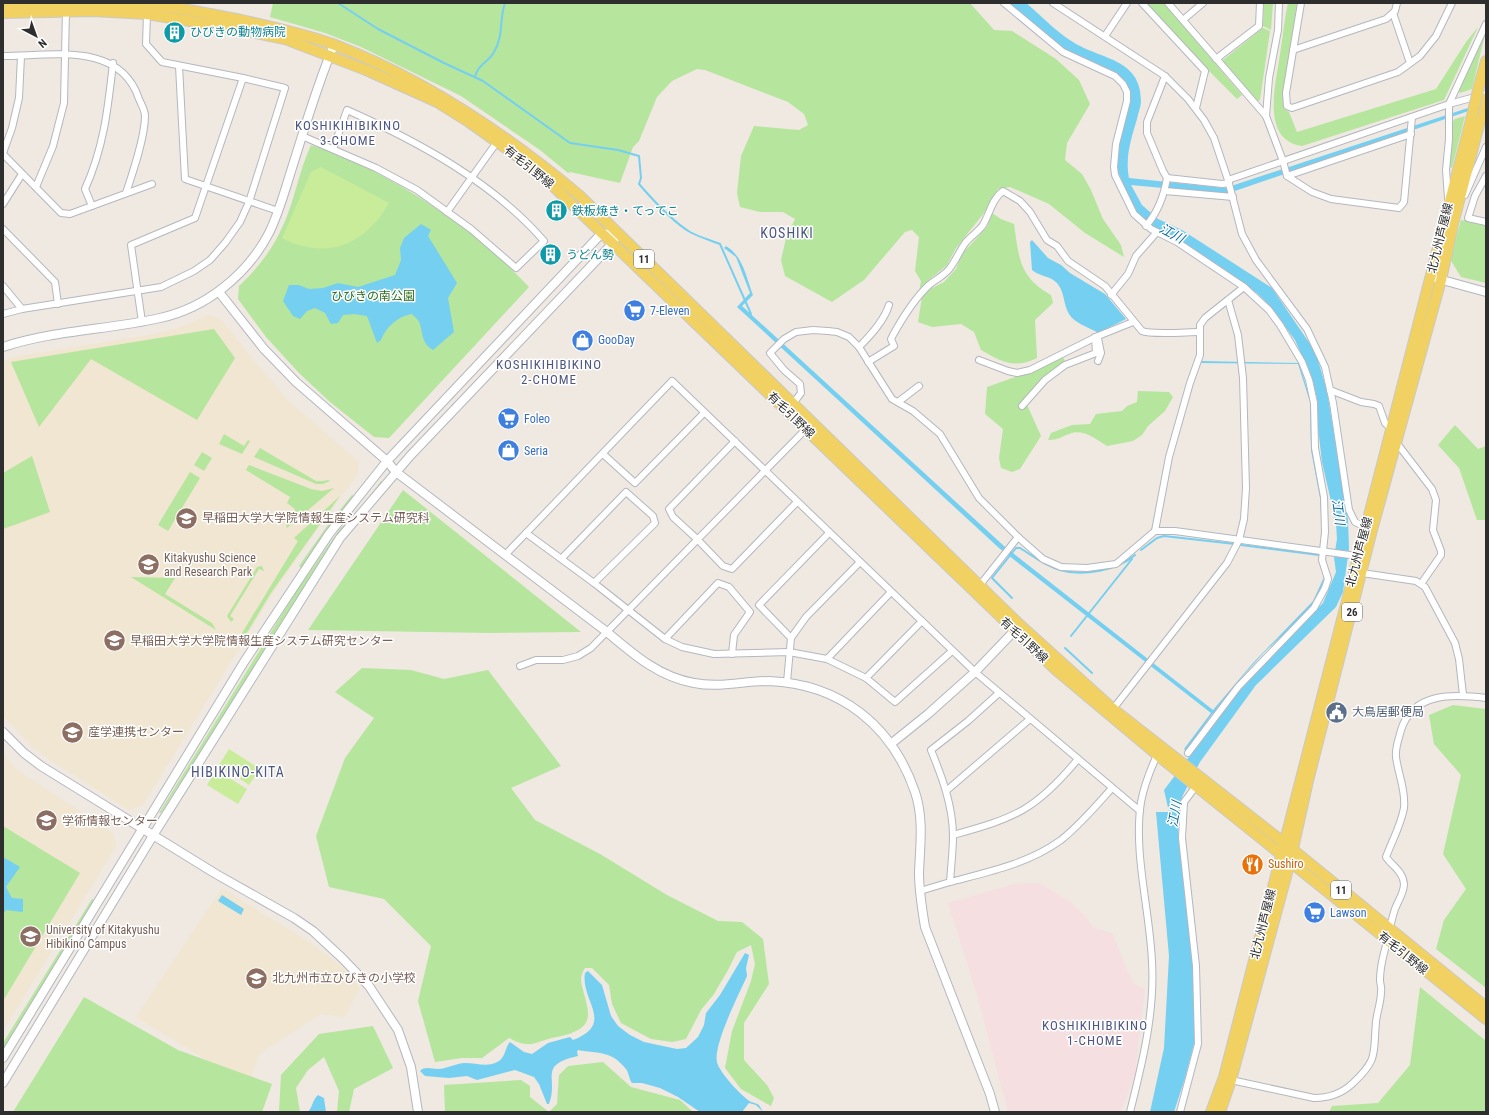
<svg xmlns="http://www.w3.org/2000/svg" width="1489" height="1115" font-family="'Roboto Condensed','Noto Sans JP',sans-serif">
	<rect width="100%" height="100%" fill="#efe9e1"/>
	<g fill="#f0e6d1">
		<polygon points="209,315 221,319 266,375 289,401 359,462 358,474 335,505 274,592 143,805 129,810 59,766 34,749 3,716 3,361 13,357 159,333 175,329"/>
		<polygon points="3,753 17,770 113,833 116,846 3,1031"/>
		<polygon points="222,888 312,944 343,968 360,988 345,1017 321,1014 259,1054 250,1082 241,1081 136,1017"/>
	</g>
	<polygon fill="#f5dfe0" points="1018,883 1039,883 1068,900 1085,916 1094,928 1112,933 1133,983 1145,989 1135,1074 1121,1112 1008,1112 977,995 948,903"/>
	<g fill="#b6e59e">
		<polygon points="273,3 970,3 994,30 1012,31 1056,59 1079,80 1090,104 1067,143 1065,160 1082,174 1091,190 1103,219 1121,245 1124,257 1085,233 1049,204 1010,187 998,189 984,213 956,248 947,265 929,280 919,292 921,281 915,271 919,237 912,230 905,232 864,280 832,302 785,276 781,260 786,238 795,219 783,212 760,212 740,207 737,193 741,156 754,126 799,130 808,125 804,114 788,102 705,70 697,69 672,81 657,97 639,141 633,147 620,183 570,172 568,173 540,150 461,96 361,47 325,33 270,17"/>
		<polygon points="1146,3 1164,3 1242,95 1237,99 1208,70"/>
		<polygon points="1264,3 1273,3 1271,30 1263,26"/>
		<path d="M 1288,3 L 1297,3 L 1283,95 L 1284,109 L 1289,112 L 1297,132 L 1436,89 L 1466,42 L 1478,27 L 1444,100 L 1302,146 C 1260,140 1276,83 1280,54 C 1283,37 1284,20 1288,3 Z"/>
		<polygon points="1263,28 1270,31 1260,100 1256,102 1223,63 1223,60"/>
		<polygon points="1486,30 1472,89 1460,93 1458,90"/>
		<polygon points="1465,116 1452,168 1450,167 1451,123 1455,119"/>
		<path d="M 311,145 C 372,164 446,210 494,253 C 506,263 517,275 529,287 L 389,438 L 374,437 L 330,402 L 299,373 L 266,337 L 238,299 L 239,286 C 255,271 270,253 280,232 C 294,205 298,173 311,145 Z"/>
		<path d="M 992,213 L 1001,219 L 1014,224 C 1019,258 1019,277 1051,295 L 1053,303 L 1035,320 L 1037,358 C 1014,369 1002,362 981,350 L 974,332 L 961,324 L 932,327 L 918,322 L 922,297 L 930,289 L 944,282 L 956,269 L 962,254 L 987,227 Z"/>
		<polygon points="1461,220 1486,225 1486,283 1461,277 1450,259"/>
		<polygon points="214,329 235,358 197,420 91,359 39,427 11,362"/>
		<polygon points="1063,357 1065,361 1038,384 1024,398 1041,436 1020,469 1012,472 1001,468 999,458 1003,429 985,414 987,387 1041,368"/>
		<path d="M 1138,391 L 1169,392 L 1173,397 L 1165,411 L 1148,426 L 1142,435 L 1133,441 L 1107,446 C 1096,439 1082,428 1069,434 C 1061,437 1057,440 1048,440 L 1051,433 L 1072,425 L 1090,424 L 1096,414 L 1122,411 L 1127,406 L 1137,402 Z"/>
		<polygon points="1455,425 1478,449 1486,446 1486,520 1477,520 1459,468 1438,445"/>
		<polygon points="224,434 244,446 248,440 250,441 242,454 219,444"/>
		<polygon points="260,448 316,481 323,481 328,480 330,481 323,484 316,484 254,457"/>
		<polygon points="202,452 212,458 204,471 194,465"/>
		<polygon points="32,456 50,512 3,529 3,473"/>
		<polygon points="249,465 311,489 322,491 334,488 287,528 286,525 295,509 287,503 290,497 246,470"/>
		<polygon points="190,472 200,478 168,531 158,525"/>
		<polygon points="381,481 383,482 335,544 197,761 178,786 161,813 159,813 297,590 339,530 362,506"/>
		<polygon points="403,490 581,632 490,633 308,630"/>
		<polygon points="352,495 355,497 302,569 299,566 330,522"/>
		<polygon points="340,496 271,593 239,646 236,643 298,541 294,538"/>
		<polygon points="262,566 264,571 259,569 230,616 234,619 231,622 227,616 257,567"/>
		<polygon points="131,577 175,578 165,594 212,623 216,630"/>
		<path d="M 362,668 L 411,670 L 444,679 L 488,670 L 561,766 L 511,788 L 535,820 L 600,854 L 667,895 L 718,921 L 742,922 L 763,939 L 769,984 L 744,1023 L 744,1060 L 767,1085 L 774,1098 L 771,1106 L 741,1089 L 725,1068 L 732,1031 L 751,981 L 755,964 L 751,945 L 737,952 L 728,970 L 714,994 L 701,1010 L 686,1039 L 672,1042 L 651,1039 L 621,1023 L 612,1004 L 609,985 L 592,968 L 585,968 C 583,971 581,975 581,979 C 582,997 599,1021 576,1031 C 569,1035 560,1036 552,1038 C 532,1043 530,1049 509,1038 L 482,1058 L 462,1058 L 435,1062 L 418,1001 L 431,946 L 384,899 L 329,887 L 316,836 L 345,758 L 374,718 L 335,692 Z"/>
		<polygon points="1453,705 1486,709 1486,988 1436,949 1444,920 1466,889 1443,854 1461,775 1434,744 1429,715"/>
		<polygon points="3,826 80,873 3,1001"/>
		<polygon points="92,899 96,901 3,1051 3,1043"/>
		<polygon points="1420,987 1486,1041 1486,1112 1329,1112 1332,1106 1378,1103 1410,1065"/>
		<polygon points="84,997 178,1050 272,1084 262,1112 13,1112"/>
		<polygon points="373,1026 393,1068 354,1089 349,1112 337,1112 339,1091 324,1057 308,1070 296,1088 300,1112 279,1112 281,1075 319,1034"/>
		<polygon points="603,1062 631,1087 680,1100 693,1112 549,1112 557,1104 559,1075 568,1066"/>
		<polygon points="521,1080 530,1086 530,1097 549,1112 445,1112 444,1085"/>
	</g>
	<g fill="#c9ec9a">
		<path d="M 321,167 L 389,203 C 365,245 327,261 282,238 L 311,172 Z"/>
		<polygon points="229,749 260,769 249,785 219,765"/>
		<polygon points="216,770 247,789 238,804 207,785"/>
	</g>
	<g fill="#75cff0">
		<path d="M 1009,3 L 1026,3 C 1042,16 1056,32 1073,42 C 1101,60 1141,58 1141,101 C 1141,107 1138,113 1137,119 C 1131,139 1125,157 1129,178 L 1225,188 L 1486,102 L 1486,105 L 1226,194 L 1131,185 L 1142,205 L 1158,219 L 1182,230 L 1272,288 L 1310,344 L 1318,360 L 1327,391 L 1348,520 L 1349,548 L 1343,592 L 1336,607 L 1256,685 L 1200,762 L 1182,797 L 1178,830 L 1194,972 L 1195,1040 L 1185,1078 L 1174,1112 L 1150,1112 L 1164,1048 L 1169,956 L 1156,812 L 1169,812 L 1164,790 L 1219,717 L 1213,713 L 1186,751 L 1184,749 L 1211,713 L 999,548 L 737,307 L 750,293 L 736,257 L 724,248 L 726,246 C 743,256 746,277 753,295 L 742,306 L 1004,546 L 1213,710 L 1253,663 L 1313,601 L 1324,577 C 1322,607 1279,636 1260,657 C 1244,674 1229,692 1215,711 L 1221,715 L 1244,684 L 1323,603 L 1336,572 L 1334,557 L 1337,539 L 1336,523 L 1322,462 L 1318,428 L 1317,399 L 1313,381 L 1295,340 L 1270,306 L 1257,293 L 1161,233 L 1141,219 L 1134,209 L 1116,167 L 1118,146 L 1129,103 L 1125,82 L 1065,51 Z"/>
		<path d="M 421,224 L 431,230 L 428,236 L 457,283 L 448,298 L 454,332 L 433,350 C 422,344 423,335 420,324 C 419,320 415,317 412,314 C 398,316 386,327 381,340 L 377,343 L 367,316 L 354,314 L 343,315 L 338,323 L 331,324 L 325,313 L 315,308 L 307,311 L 300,319 L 293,316 L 283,301 L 289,285 L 299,285 L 309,289 L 323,288 L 338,283 L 358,287 L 395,275 L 401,260 L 400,248 L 404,238 Z"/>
		<path d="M 1032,240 L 1048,258 L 1061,265 L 1070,273 L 1105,294 L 1126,319 L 1098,333 C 1089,327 1075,324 1069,314 C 1063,304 1065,292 1057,283 C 1049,275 1040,277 1032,270 L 1030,242 Z"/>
		<polygon points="1201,361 1299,363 1311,401 1312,448 1322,501 1322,529 1320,498 1311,450 1310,402 1298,364 1200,363"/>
		<polygon points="3,857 20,867 6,887 12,898 23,899 23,911 22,912 6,910 3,914"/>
		<polygon points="222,895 244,909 241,915 218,901"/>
		<path d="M 745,953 L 749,955 L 746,968 L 747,976 C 739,994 713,1045 717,1062 C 719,1072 742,1097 751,1102 C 754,1103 756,1103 759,1105 L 763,1112 L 756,1105 L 749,1103 L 742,1112 L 700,1112 L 678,1097 L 660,1088 L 642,1083 L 632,1083 C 629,1079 629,1073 626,1069 C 611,1050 599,1054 578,1050 L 577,1052 L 578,1056 C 537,1065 559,1078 549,1104 L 547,1104 L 539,1084 L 534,1077 L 515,1070 L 477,1080 L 467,1076 L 449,1078 L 425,1076 L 420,1071 C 425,1066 431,1069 438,1069 C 447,1069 456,1063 465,1063 C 477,1063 488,1068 499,1061 C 506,1056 505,1047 510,1042 L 524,1052 L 532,1054 L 548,1043 L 570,1037 L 573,1040 C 616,1023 580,1001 585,973 L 588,971 L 602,985 L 611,1016 L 618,1026 L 630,1035 L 644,1042 L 677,1049 L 686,1048 L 698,1037 L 704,1025 L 706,1013 L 720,995 Z"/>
		<path d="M 318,1095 L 324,1098 L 326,1112 L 308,1112 C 313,1106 313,1099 318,1095 Z"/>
	</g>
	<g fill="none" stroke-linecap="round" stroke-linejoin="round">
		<g stroke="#75cff0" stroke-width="2">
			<path d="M 338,3 L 378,29 L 444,63 L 483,81 L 570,143 L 618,150 L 639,156 L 641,178 L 639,184 C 652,199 673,222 690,232 C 699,237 710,240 720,244 L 751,314"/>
			<path d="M 475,77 C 478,64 488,63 494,52 C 504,35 499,20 505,3"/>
			<polyline points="1241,545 1319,555"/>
			<polyline points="1141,550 1157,538 1164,536 1235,544"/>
			<path d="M 1012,598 L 992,578 L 1016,548 L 1020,548 C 1033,556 1045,566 1060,570 C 1083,577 1118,570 1135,555"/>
			<polyline points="1071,636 1132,559"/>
			<polyline points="1065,648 1092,673"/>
		</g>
		<defs>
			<g id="minor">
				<polyline points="1053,3 1165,76 1188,99 1204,120 1214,138 1228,180 1242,234 1256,260 1307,329 1325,367 1333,403 1349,510 1355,522 1367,528"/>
				<polyline points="1142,3 1205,71 1196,108"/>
				<polyline points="1168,3 1266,116 1283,161 1287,176 1312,192 1331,199 1399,208 1404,202 1412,117"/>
				<polyline points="1301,3 1286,93 1287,106 1292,108 1398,72 1420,56 1436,36 1452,3"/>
				<polyline points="1393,13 1410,63"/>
				<polyline points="1183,20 1203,3"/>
				<polyline points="1105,36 1127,3"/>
				<polyline points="1293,50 1386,19 1395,11 1397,3"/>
				<path d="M 3,56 C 51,56 120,41 139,99 C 141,104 145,110 145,116 C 145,137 133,172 126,193"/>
				<polyline points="1216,59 1259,26 1260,3"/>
				<polyline points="179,66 185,179 278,211"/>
				<polyline points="1165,76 1147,122 1147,133 1163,171 1167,178 1222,184 1229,183"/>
				<polyline points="1266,116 1269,78 1278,30 1279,3"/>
				<path d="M 302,136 L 376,168 L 417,190 L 471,229 L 516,268 L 544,241 C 493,182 417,141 347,110 L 333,149"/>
				<polyline points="3,153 12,128 19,98 21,56"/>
				<polyline points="3,154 61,213 70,214 152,184"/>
				<polyline points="1287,176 1411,134"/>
				<polyline points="1486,176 1475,196 1468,218 1486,222"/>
				<polyline points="1228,180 1449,104 1486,94"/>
				<polyline points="36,187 53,146 64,103 66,9"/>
				<polyline points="1165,191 1233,197"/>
				<polyline points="1465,195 1486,147"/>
				<polyline points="1448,198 1446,170 1449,139 1449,104 1486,24"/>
				<polyline points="3,204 22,174"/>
				<path d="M 92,206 L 85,189 C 104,147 108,108 113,63"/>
				<polyline points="447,212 497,142"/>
				<path d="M 1146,226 C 1158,212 1164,196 1167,178"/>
				<polyline points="3,229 55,282 58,304"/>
				<polyline points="3,286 22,309"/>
				<polyline points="1111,295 1128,274 1136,256 1157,232"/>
				<polyline points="3,314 22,309 161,287 194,271 210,260 225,243 240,222 249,202 285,88 243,78 162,62 146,44 147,14"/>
				<polyline points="142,322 131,245 195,218 243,78"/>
				<path d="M 859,347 C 871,335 884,321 889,305"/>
				<polyline points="979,360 1008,371 1017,373 1030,370 1098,336 1133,322"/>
				<polyline points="1098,361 1101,353 1098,338"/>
				<path d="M 868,362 L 894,346 L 891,339 L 893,335 C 903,317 914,299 929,285 C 936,279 944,276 950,268 C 956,260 960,250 966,242 C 971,236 979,231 983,225 C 990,213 992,199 1003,191 L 1020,201 L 1030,212 L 1047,240 L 1057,246 L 1068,261 L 1105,286 L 1142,331 C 1151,335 1187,332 1199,332"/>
				<polyline points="1330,390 1361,402 1374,404 1379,406 1385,423 1391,429"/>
				<polyline points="898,402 919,386"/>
				<polyline points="792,405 801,393 800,384 784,370 770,353 784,339 796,332 813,330 828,331 837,332 849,337 859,347 892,399 913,411 940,434 979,498 1018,537 1043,559 1061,567 1087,568 1116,564 1155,531 1169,457 1190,383 1200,355 1200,325 1205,318 1244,287 1177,242 1151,229 1134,214 1115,175 1114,167 1116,144 1127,101 1127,92 1123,84 1115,76 1063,52 1004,3"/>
				<polyline points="1022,406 1045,380 1065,365 1096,353 1095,337"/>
				<polyline points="735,441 669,509 673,517 697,539 723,566 732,569 797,502"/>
				<polyline points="1396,442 1432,489 1436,500 1433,530 1441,551 1441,555 1421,584"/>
				<polyline points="603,454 635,483 704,413"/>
				<polyline points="1155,531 1175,531 1357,556"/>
				<polyline points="526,533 594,583 665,639 682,647 714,654 789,652 827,659 866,678 895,702 952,651"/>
				<polyline points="505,555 672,381 975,672 1140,811"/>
				<polyline points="562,558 626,492 653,516 655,523 594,583"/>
				<polyline points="1362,573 1416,581 1425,587 1455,643 1459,659 1463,695"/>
				<polyline points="980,585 1018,537"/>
				<polyline points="791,638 759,605 829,533"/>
				<polyline points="665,639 718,583 729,587 750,612 734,635 732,654"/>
				<polyline points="827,659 891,592"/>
				<polyline points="520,666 536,660 563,660 578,656 591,648 806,429"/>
				<polyline points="866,678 922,621"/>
				<polyline points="787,682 791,638 806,617 860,562"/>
				<polyline points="1113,709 1227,563 1239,540 1244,519 1246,488 1243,378 1238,335 1228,300"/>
				<polyline points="1188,753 1238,687 1314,608 1325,588 1328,579 1322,560 1325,532 1324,497 1315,448 1314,403 1309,380 1302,362 1280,325 1269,310 1244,287"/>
				<polyline points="946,791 1030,719"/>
				<path d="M 953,835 C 1015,818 1036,810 1078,759"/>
				<path d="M 950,882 C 988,872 1028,864 1061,840 C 1080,825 1096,806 1112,788"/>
				<path d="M 920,891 L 950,882 C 951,867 953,851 953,836 C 953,806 942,777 931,750 L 968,721 L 999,693"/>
				<path d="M 1231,1080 L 1314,1098 C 1329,1098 1341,1094 1352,1084 C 1379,1059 1373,1054 1376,1022 C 1377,1012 1381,1002 1381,992 C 1382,988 1380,984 1380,980 C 1380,972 1382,961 1384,953 C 1388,939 1390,924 1395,909 C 1398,901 1404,893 1404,884 C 1403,871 1392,866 1386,857 C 1392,841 1401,825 1404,808 C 1406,790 1398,774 1396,757 C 1395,747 1399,739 1401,730 C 1413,692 1453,694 1486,698"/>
				<path d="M 1130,1112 C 1142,1064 1155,1013 1152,962 C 1150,911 1133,852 1141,802 C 1144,786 1151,768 1158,753"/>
				<polyline points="1180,1112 1198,1044 1196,966 1182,838 1184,802 1197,785"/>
			</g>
			<g id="tertiary">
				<polyline points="1435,278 1486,292"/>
				<path d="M 219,292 L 264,349 L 296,382 L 387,461 L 396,472 L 607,632 C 633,654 659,677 694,683 C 720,688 744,681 769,681 C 840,684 892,725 915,792 C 924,818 920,846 919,873 C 919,891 922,909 925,927 L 990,1094 L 995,1112"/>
				<path d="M 3,347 C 54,330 108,330 160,318 C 206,308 247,275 269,233 C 279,213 285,190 292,168 C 305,127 317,85 334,45"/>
				<polyline points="3,732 24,753 41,766 216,874 294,918 313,931 342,958 369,986 398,1030 411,1067 418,1112"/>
				<polyline points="892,743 928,714 975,672 1019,626"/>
				<polyline points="3,1058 244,662 329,534 387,461 601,234 618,233"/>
				<polyline points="3,1083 154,834 340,538 410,456 612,244 618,233"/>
			</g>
			<g id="primary">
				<path d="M 3,5 C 51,5 100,1 148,5 C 179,7 210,14 241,20 C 272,27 305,34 335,45 C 426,80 506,134 580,196 L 1020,625 L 1113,709 L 1292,849 L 1486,1007"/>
				<polyline points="3,13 93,11 147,14 221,26 285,39 366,70 437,102 469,122 524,161 554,187 1056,670 1161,758 1486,1019"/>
				<polyline points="1479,86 1486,61"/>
				<polyline points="1211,1112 1224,1077 1472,116"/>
				<polyline points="1220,1112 1231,1080 1290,862 1308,781 1372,530 1441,280 1453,224 1486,98"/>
			</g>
		</defs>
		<use href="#minor" stroke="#b4b7c1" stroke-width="8"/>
		<use href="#tertiary" stroke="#b4b7c1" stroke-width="10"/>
		<use href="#primary" stroke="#c9c9c9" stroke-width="12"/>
		<use href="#minor" stroke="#fff" stroke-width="6"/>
		<use href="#tertiary" stroke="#fff" stroke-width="8"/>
		<use href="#primary" stroke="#f2d163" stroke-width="10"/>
		<defs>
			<polyline id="primary-bridge" points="1472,116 1479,86"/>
		</defs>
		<use href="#primary-bridge" stroke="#c9c9c9" stroke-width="12" stroke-linecap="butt"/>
		<use href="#primary-bridge" stroke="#f2d163" stroke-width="10"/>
	</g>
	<defs>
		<symbol id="building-disc" viewBox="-11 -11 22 22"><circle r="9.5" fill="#0f9aa8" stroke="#fff"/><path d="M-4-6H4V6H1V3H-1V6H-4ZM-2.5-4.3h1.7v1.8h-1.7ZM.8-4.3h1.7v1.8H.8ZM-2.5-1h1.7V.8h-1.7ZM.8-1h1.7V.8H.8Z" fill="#fff"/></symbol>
		<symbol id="supermarket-disc" viewBox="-11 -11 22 22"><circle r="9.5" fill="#3f7fe0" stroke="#fff"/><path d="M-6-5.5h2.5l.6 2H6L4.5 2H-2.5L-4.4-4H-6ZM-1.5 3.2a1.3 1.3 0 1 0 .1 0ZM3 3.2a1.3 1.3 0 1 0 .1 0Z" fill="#fff"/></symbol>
		<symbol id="shop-disc" viewBox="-11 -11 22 22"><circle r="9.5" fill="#3f7fe0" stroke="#fff"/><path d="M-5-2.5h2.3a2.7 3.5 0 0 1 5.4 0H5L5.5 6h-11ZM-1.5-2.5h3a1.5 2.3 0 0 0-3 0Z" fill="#fff"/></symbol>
		<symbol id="university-disc" viewBox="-11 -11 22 22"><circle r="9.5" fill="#8d6e63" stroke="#fff"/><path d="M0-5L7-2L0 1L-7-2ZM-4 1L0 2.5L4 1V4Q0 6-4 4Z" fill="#fff"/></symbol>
		<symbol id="civic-disc" viewBox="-11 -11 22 22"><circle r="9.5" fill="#5c6f8a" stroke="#fff"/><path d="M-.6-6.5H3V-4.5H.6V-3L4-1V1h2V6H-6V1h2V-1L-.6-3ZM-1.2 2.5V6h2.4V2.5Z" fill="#fff"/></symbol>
		<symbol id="restaurant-disc" viewBox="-11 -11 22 22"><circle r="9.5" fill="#e8710a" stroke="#fff"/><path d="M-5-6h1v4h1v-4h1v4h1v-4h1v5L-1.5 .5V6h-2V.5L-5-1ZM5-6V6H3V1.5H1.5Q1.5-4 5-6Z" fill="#fff"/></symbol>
		<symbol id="school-disc" viewBox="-11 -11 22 22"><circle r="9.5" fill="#8d6e63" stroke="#fff"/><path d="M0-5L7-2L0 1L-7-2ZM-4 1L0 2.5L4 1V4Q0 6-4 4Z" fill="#fff"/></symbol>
	</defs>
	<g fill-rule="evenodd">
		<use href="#building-disc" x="162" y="20" width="25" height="25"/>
		<use href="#building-disc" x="544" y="198" width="25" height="25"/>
		<use href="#building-disc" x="538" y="242" width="25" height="25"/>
		<use href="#supermarket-disc" x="622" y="298" width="25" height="25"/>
		<use href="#shop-disc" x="570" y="328" width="25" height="25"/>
		<use href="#supermarket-disc" x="496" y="406" width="25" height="25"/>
		<use href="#shop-disc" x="496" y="438" width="25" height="25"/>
		<use href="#university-disc" x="174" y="506" width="25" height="25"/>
		<use href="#university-disc" x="136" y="552" width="25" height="25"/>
		<use href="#university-disc" x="102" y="628" width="25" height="25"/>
		<use href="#civic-disc" x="1324" y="700" width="25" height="25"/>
		<use href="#university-disc" x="60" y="720" width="25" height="25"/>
		<use href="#university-disc" x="34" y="808" width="25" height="25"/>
		<use href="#restaurant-disc" x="1240" y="852" width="25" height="25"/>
		<use href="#supermarket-disc" x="1302" y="900" width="25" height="25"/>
		<use href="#university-disc" x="18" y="924" width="25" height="25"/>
		<use href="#school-disc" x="244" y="966" width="25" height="25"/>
	</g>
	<g text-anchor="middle" stroke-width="3" stroke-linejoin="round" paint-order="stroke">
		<g fill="#fff" stroke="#6d6d6d" stroke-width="1">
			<rect x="634" y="250" width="20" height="18" rx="3"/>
			<rect x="1342" y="603" width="20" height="18" rx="3"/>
			<rect x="1331" y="881" width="20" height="18" rx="3"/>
		</g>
		<g font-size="11" font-weight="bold" fill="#2e2e2e">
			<text x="644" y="263">11</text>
			<text x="1352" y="616">26</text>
			<text x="1341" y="894">11</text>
		</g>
		<g font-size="12" fill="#0d838f" stroke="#fff" text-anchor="start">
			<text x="190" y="36">ひびきの動物病院</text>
			<text x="572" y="215">鉄板焼き・てってこ</text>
			<text x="566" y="259">うどん勢</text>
		</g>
		<g font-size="12" fill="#2e2e2e" stroke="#fff">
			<text transform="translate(529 167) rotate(39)" y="4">有毛引野線</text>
			<text transform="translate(1440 238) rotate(-76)" y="4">北九州芦屋線</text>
			<text transform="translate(791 415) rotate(44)" y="4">有毛引野線</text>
			<text transform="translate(1359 552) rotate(-75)" y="4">北九州芦屋線</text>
			<text transform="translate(1024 640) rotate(43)" y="4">有毛引野線</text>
			<text transform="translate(1263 924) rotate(-76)" y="4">北九州芦屋線</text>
			<text transform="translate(1403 953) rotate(39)" y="4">有毛引野線</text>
		</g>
		<g font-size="12" fill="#2c6e1b" stroke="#fff">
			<text x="373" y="300">ひびきの南公園</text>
		</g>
		<g font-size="12" fill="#366cbe" stroke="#fff" text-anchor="start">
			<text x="650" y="315">7-Eleven</text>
			<text x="598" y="344">GooDay</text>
			<text x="524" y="423">Foleo</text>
			<text x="524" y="455">Seria</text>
			<text x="1330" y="917">Lawson</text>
		</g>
		<g font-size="12" fill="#785e54" stroke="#fff" text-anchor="start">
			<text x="202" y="522">早稲田大学大学院情報生産システム研究科</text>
			<text x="164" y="562">Kitakyushu Science<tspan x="164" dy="14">and Research Park</tspan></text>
			<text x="130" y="645">早稲田大学大学院情報生産システム研究センター</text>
			<text x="88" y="736">産学連携センター</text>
			<text x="62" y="825">学術情報センター</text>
			<text x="46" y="934">University of Kitakyushu<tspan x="46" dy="14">Hibikino Campus</tspan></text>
			<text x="272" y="982">北九州市立ひびきの小学校</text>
		</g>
		<g font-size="12" fill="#4e5e75" stroke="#fff" text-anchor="start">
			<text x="1352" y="716">大鳥居郵便局</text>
		</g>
		<g font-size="12" fill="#c56008" stroke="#fff" text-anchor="start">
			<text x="1268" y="868">Sushiro</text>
		</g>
		<g font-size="13" letter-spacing="1" fill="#4d5680" stroke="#fff">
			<text x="348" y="130">KOSHIKIHIBIKINO<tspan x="348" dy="15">3-CHOME</tspan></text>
			<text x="549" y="369">KOSHIKIHIBIKINO<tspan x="549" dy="15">2-CHOME</tspan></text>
			<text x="1095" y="1030">KOSHIKIHIBIKINO<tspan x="1095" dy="15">1-CHOME</tspan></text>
		</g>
		<g font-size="13" font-style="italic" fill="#0d6fa3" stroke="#fff">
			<text transform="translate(1172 233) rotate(28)" y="5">江川</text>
			<text transform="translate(1339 512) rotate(82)" y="5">江川</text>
			<text transform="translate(1174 814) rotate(-80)" y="5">江川</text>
		</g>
		<g font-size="14" letter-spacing="1" fill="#4d5680" stroke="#fff">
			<text x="787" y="238">KOSHIKI</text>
			<text x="238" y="777">HIBIKINO-KITA</text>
		</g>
	</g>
	<rect width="1489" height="1115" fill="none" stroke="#2e2e2e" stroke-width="8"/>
	<g transform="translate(36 36) rotate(139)" stroke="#ffffff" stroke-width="3" paint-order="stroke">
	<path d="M0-3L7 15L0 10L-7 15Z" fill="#2e2e2e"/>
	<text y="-6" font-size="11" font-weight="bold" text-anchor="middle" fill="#2e2e2e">N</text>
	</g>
</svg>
